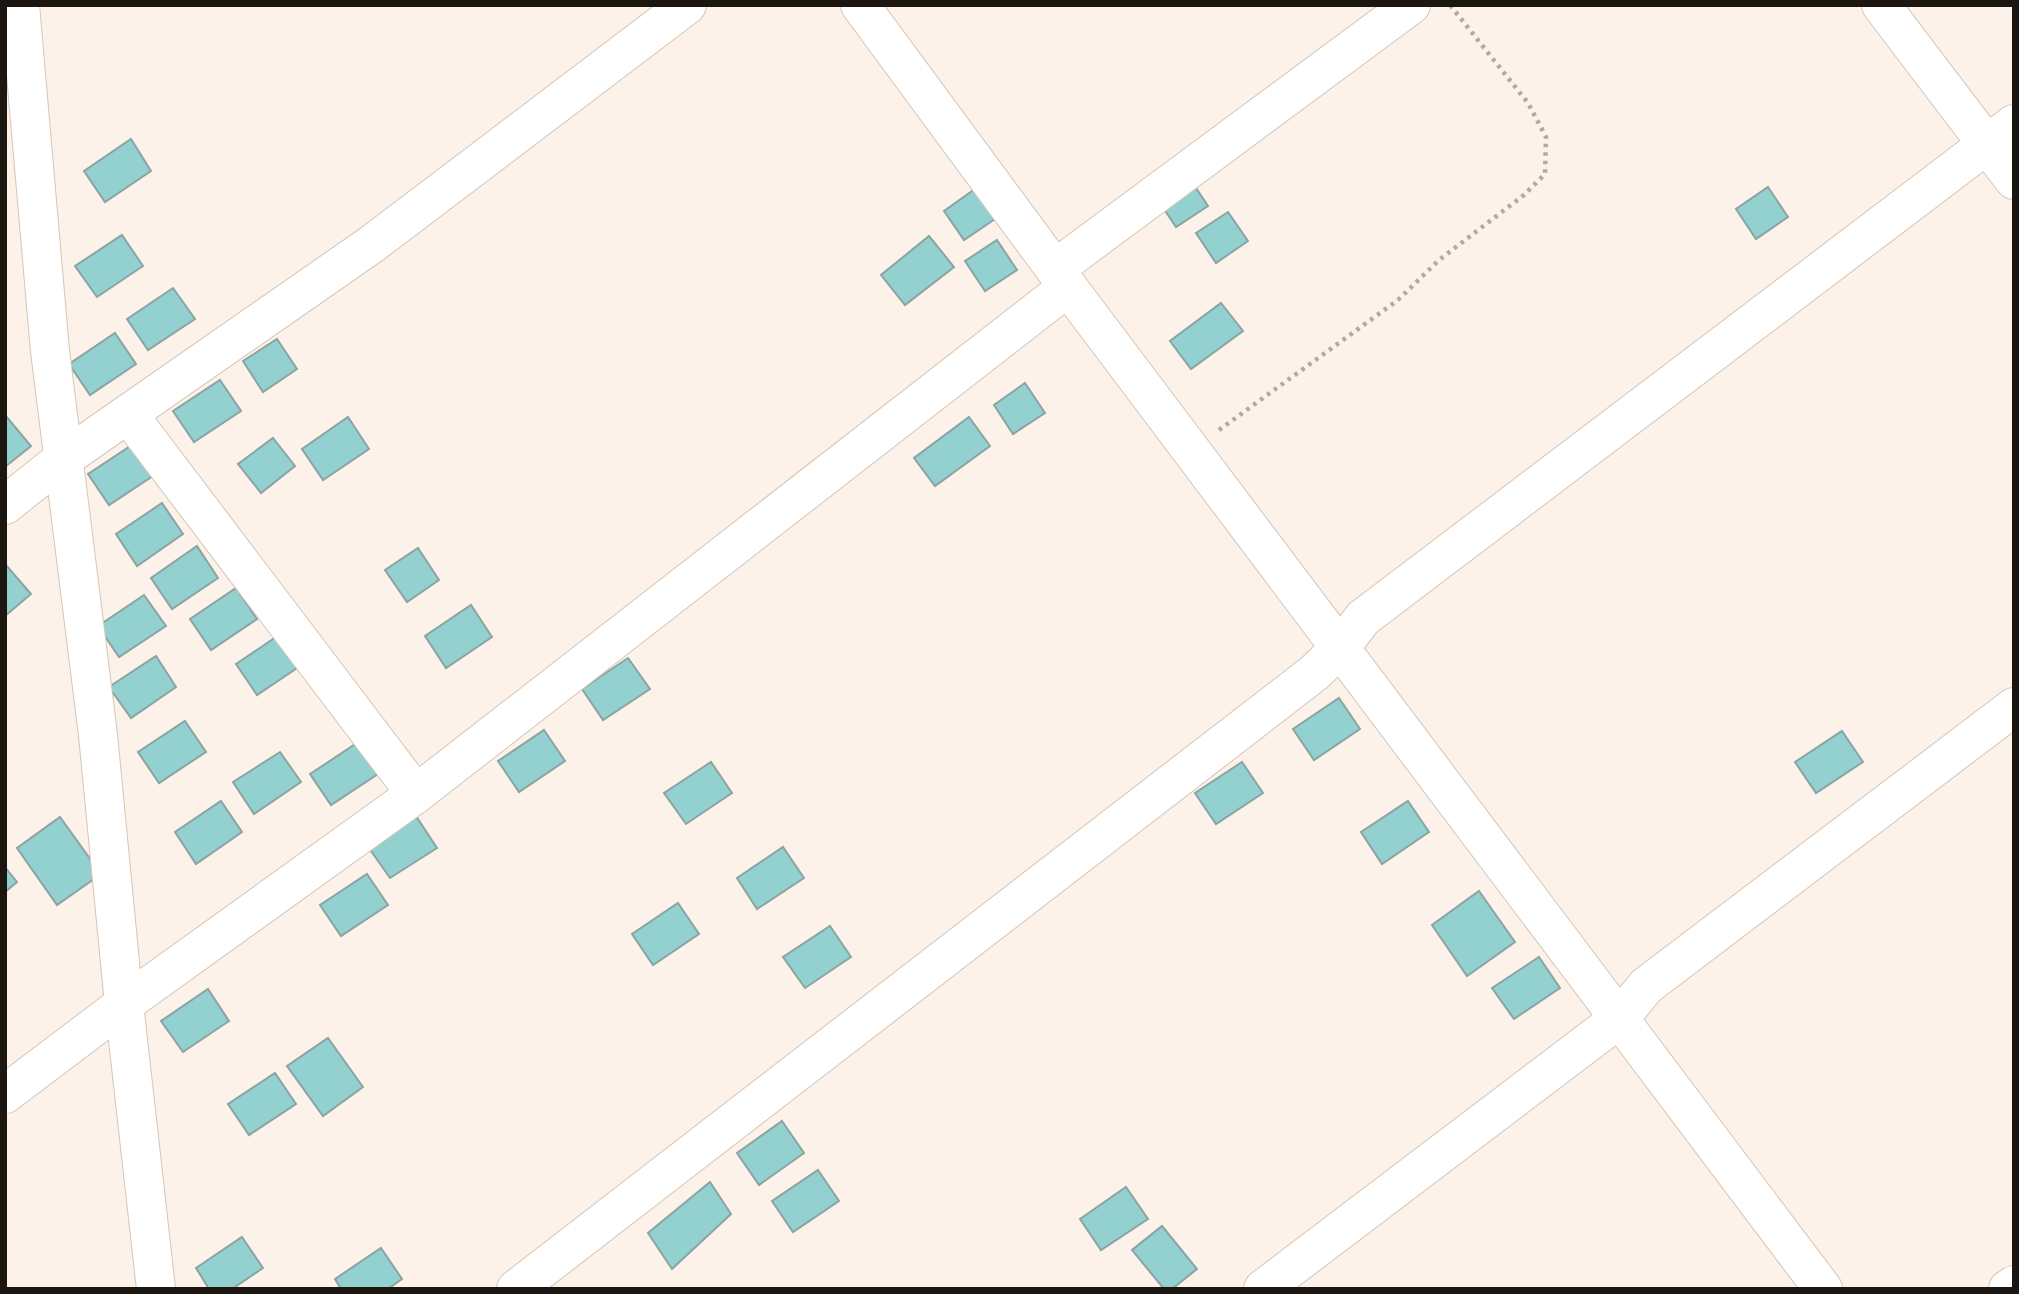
<svg xmlns="http://www.w3.org/2000/svg" width="2019" height="1294" font-family="Arial,sans-serif">
	<rect width="100%" height="100%" fill="#fcf2e9"/>
	<g fill="#92d1cf" stroke="#8ba4a3" stroke-width="2">
		<polygon points="131,139 151,171 105,202 84,171"/>
		<polygon points="1188,176 1208,206 1176,227 1156,197"/>
		<polygon points="1768,187 1788,217 1756,239 1736,209"/>
		<polygon points="975,189 995,219 964,240 944,211"/>
		<polygon points="1228,212 1248,241 1216,263 1196,233"/>
		<polygon points="122,235 143,266 97,297 75,266"/>
		<polygon points="929,236 954,267 905,305 881,275"/>
		<polygon points="997,240 1017,270 985,291 965,261"/>
		<polygon points="173,288 195,319 148,350 127,319"/>
		<polygon points="1221,303 1243,331 1191,369 1170,341"/>
		<polygon points="115,333 136,364 90,395 69,364"/>
		<polygon points="277,339 297,369 263,392 243,361"/>
		<polygon points="220,380 241,411 194,442 173,411"/>
		<polygon points="1025,383 1045,413 1013,434 994,405"/>
		<polygon points="5,415 31,446 5,467"/>
		<polygon points="348,417 369,449 323,480 302,449"/>
		<polygon points="969,417 990,446 935,486 914,458"/>
		<polygon points="273,438 295,466 261,493 238,464"/>
		<polygon points="135,443 156,474 109,505 88,474"/>
		<polygon points="162,503 183,534 137,566 116,534"/>
		<polygon points="197,546 218,578 172,609 151,578"/>
		<polygon points="418,548 439,580 407,602 385,570"/>
		<polygon points="5,564 31,594 5,616"/>
		<polygon points="236,588 257,619 211,650 190,619"/>
		<polygon points="144,595 166,626 119,657 98,626"/>
		<polygon points="471,605 492,637 446,668 425,636"/>
		<polygon points="282,633 303,664 257,695 236,664"/>
		<polygon points="156,656 176,687 131,718 109,687"/>
		<polygon points="628,658 650,689 603,720 582,689"/>
		<polygon points="1339,698 1360,729 1314,760 1293,729"/>
		<polygon points="185,721 206,752 159,783 138,752"/>
		<polygon points="544,730 565,761 519,792 498,761"/>
		<polygon points="1842,731 1863,762 1816,793 1795,762"/>
		<polygon points="357,743 378,774 331,805 310,774"/>
		<polygon points="280,752 301,782 254,814 233,782"/>
		<polygon points="711,762 732,793 686,824 664,793"/>
		<polygon points="1242,762 1263,793 1216,824 1195,793"/>
		<polygon points="221,801 242,832 196,864 175,832"/>
		<polygon points="1408,801 1429,832 1382,864 1361,832"/>
		<polygon points="416,816 437,848 390,878 369,848"/>
		<polygon points="60,817 101,874 57,905 17,848"/>
		<polygon points="783,847 804,878 757,909 737,878"/>
		<polygon points="5,867 17,882 5,892"/>
		<polygon points="367,874 388,905 341,936 320,905"/>
		<polygon points="1479,891 1515,942 1467,976 1432,925"/>
		<polygon points="678,903 699,934 653,965 632,934"/>
		<polygon points="830,926 851,957 805,988 783,957"/>
		<polygon points="1539,957 1560,988 1514,1019 1492,988"/>
		<polygon points="208,989 229,1021 183,1052 161,1021"/>
		<polygon points="328,1038 363,1087 323,1116 287,1066"/>
		<polygon points="275,1073 296,1104 249,1135 228,1104"/>
		<polygon points="782,1121 804,1153 759,1185 737,1153"/>
		<polygon points="818,1170 839,1201 793,1232 772,1201"/>
		<polygon points="710,1182 731,1214 672,1269 648,1233"/>
		<polygon points="1126,1187 1148,1219 1101,1250 1080,1219"/>
		<polygon points="1162,1226 1197,1269 1172,1289 1164,1289 1132,1250"/>
		<polygon points="242,1237 263,1268 232,1289 209,1289 196,1268"/>
		<polygon points="381,1248 402,1279 388,1289 341,1289 335,1279"/>
	</g>
	<g fill="none" stroke-linecap="round" stroke-linejoin="round">
		<defs>
			<g id="minor">
				<polyline points="20,5 50,351 98,735 124,1004 156,1289"/>
				<polyline points="860,5 1068,287 1823,1289"/>
				<polyline points="1881,5 2014,180"/>
				<polyline points="1056,268 1411,5"/>
				<polyline points="128,414 416,794"/>
				<polyline points="5,505 63,459 372,244 687,5"/>
				<polyline points="5,1094 124,1004 416,794 1068,287"/>
				<polyline points="516,1289 1314,673 1340,648 1363,618 2014,124"/>
				<polyline points="1263,1289 1620,1018 1646,986 2014,707"/>
				<polyline points="2008,1289 2014,1285"/>
			</g>
		</defs>
		<use href="#minor" stroke="#d6c5b6" stroke-width="40"/>
		<polyline stroke="#b2a9a2" stroke-width="4.5" stroke-dasharray="3.5 5" stroke-linecap="butt" points="1219,430 1398,300 1439,260 1524,195 1545,174 1546,137 1528,103 1450,5"/>
		<use href="#minor" stroke="#fff" stroke-width="38"/>
	</g>
	<rect width="2019" height="1294" fill="none" stroke="#1c1611" stroke-width="14"/>
</svg>
